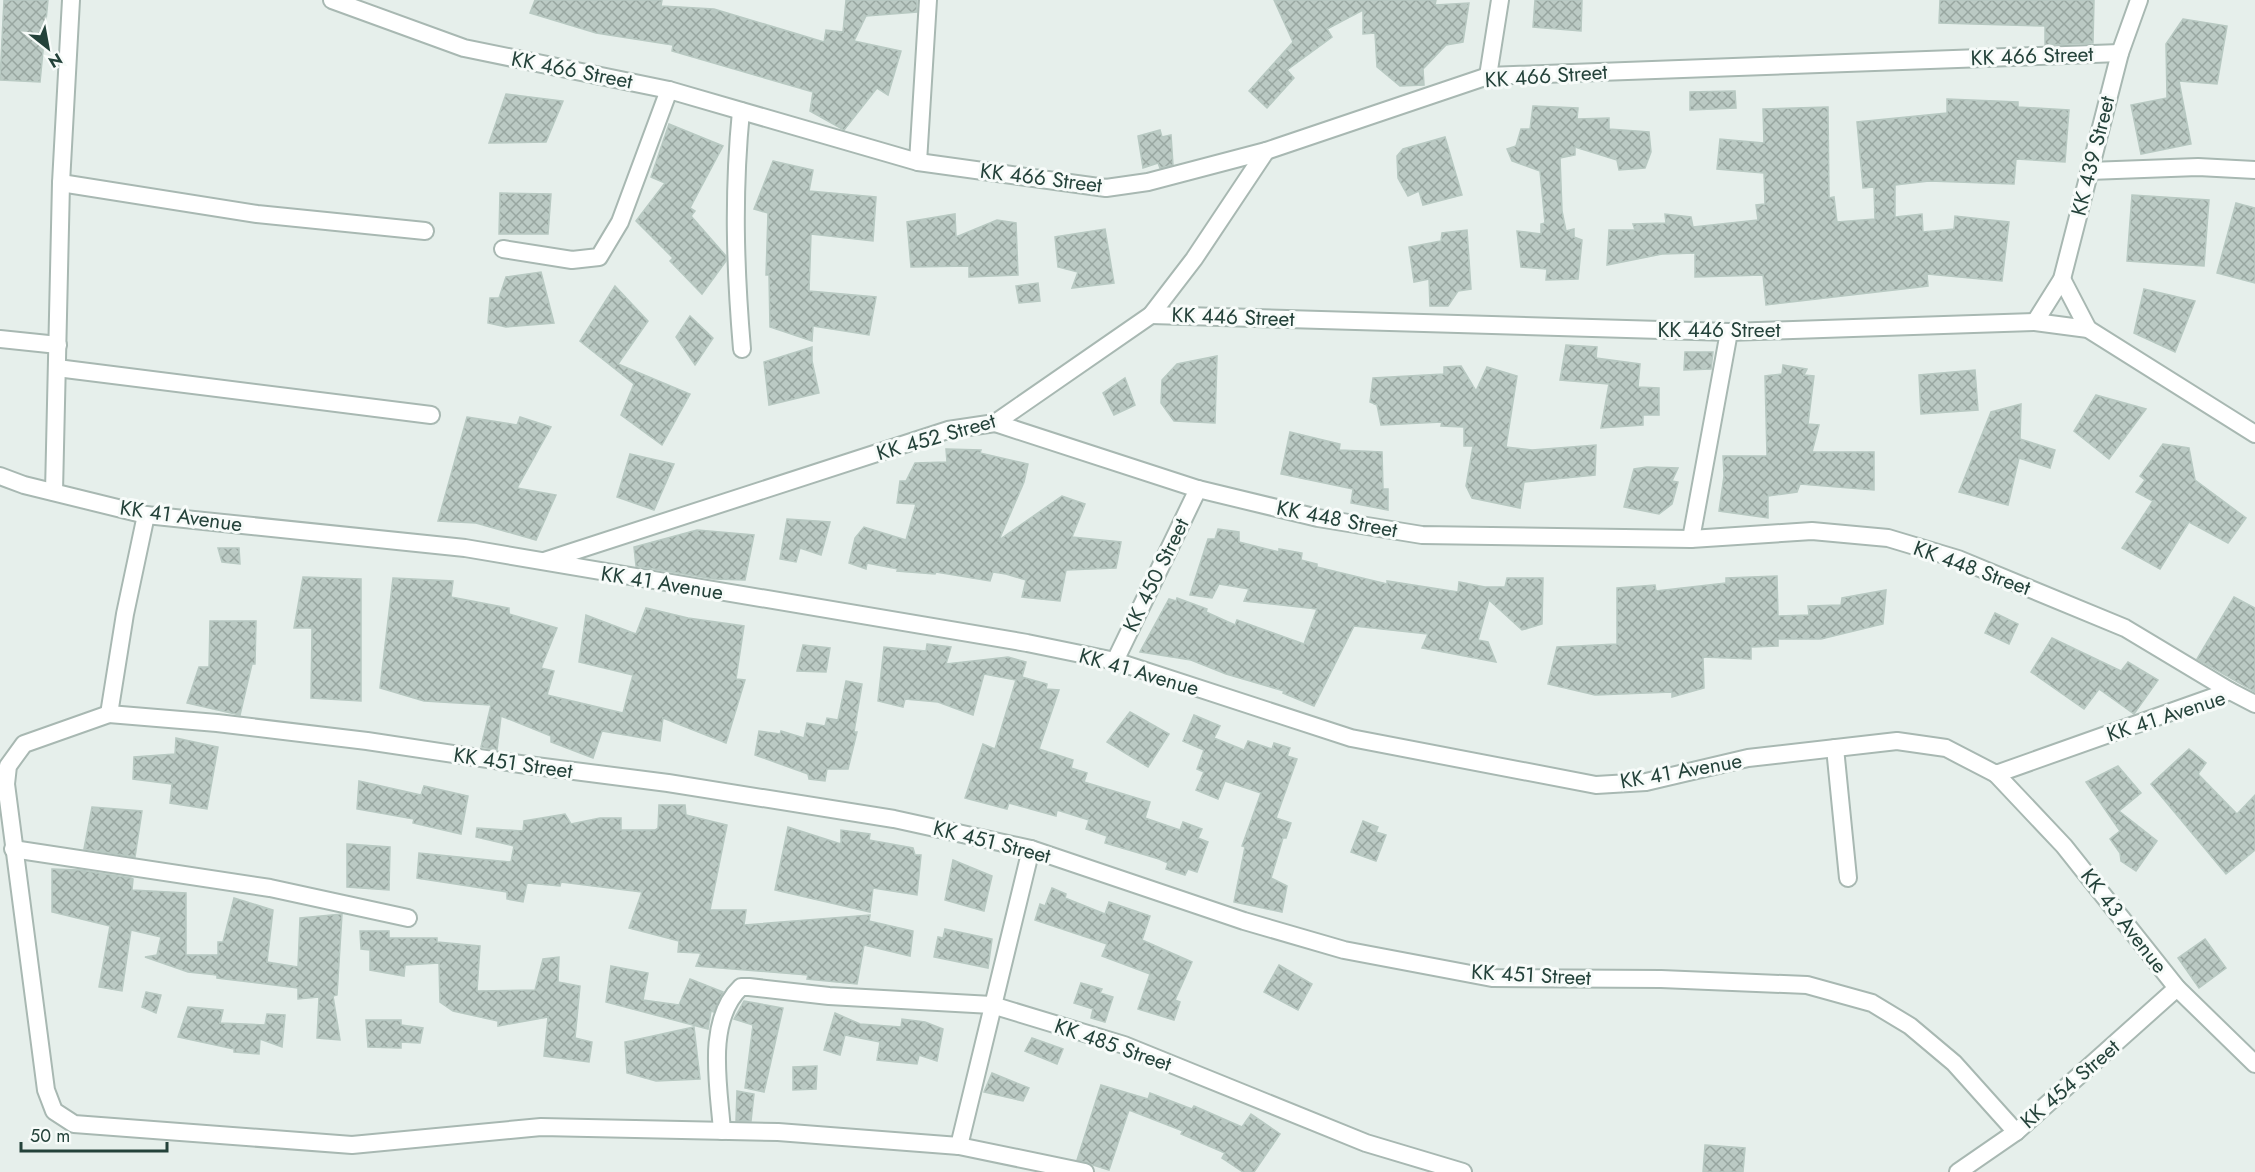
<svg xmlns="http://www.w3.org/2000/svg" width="2255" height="1172" font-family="Jost,sans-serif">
	<defs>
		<pattern id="building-cross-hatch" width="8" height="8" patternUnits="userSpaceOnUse" patternTransform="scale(1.5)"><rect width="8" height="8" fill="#bbcac4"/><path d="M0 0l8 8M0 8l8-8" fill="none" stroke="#98a6a0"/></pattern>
	</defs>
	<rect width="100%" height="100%" fill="#e6efeb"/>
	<g fill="url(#building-cross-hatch)" stroke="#b8c9c2" stroke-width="1.5">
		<polygon points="4,0 48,0 40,82 0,80"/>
		<polygon points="535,0 662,0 661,6 714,9 824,42 826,30 843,32 846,0 917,0 917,12 866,16 854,41 901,51 888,95 877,88 844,130 810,111 813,92 672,51 673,45 596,33 530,13"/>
		<polygon points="1274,0 1436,0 1435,5 1469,3 1463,42 1446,45 1423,69 1424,85 1400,86 1377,67 1375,33 1363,34 1363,10 1327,29 1332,37 1287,70 1294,78 1267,108 1249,91 1293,42"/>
		<polygon points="1535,0 1582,0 1581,31 1533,27"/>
		<polygon points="1940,0 2094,0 2093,43 2045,45 2045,26 1939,23"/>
		<polygon points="2183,19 2227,26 2217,84 2179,81 2191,144 2141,154 2131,105 2167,98 2166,44"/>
		<polygon points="1735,91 1736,108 1690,110 1690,92"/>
		<polygon points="506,94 563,101 546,142 489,143"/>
		<polygon points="1947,99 2018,102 2018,107 2069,110 2065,162 2016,159 2014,184 1929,181 1895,185 1895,217 1922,214 1923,232 1954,229 1955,216 2009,222 2002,281 1927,274 1928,286 1766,305 1763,275 1695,277 1695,253 1662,254 1607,265 1609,230 1635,230 1633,224 1666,223 1665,214 1691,217 1693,227 1758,220 1756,205 1765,204 1764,173 1717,169 1720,139 1764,143 1763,109 1828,107 1829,198 1834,197 1837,222 1875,219 1874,187 1863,188 1857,122 1947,113"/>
		<polygon points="1533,106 1578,108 1577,119 1609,118 1609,129 1649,132 1651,152 1645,168 1619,170 1617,160 1575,147 1575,155 1560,158 1562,211 1566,231 1574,229 1574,237 1582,240 1578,279 1546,280 1547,269 1521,267 1517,231 1541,234 1541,224 1545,223 1540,171 1512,161 1507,149 1516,146 1521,129 1530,129"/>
		<polygon points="669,124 723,146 690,208 695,211 691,216 726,256 726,261 702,294 670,261 673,258 636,221 665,183 651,177"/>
		<polygon points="1160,130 1162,137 1171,135 1173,165 1160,168 1158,163 1143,168 1138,136"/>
		<polygon points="1445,137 1462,195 1423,205 1419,191 1408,196 1398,178 1397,156 1403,149"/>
		<polygon points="773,161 813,170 809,191 876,197 873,241 811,234 809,291 876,297 869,335 813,326 812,341 770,327 769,275 766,275 768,213 754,209"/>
		<polygon points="500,193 551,194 548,234 499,234"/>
		<polygon points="2132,195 2209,200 2204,266 2127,261"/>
		<polygon points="2236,203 2255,208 2255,283 2217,273"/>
		<polygon points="955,214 956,237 997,220 1016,223 1018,275 969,277 969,266 911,267 907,222"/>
		<polygon points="1105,229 1114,283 1072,288 1078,272 1058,267 1055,237"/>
		<polygon points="1467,230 1471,289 1458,291 1448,306 1430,306 1429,279 1414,282 1409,247 1441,241 1442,233"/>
		<polygon points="541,272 554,323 506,327 488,323 490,298 499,298 506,277"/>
		<polygon points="1038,283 1040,301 1019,303 1016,286"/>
		<polygon points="615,286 648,321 618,364 690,394 662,445 621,415 634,384 580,341"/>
		<polygon points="2144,289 2195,301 2175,352 2134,333"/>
		<polygon points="690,316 713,338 695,365 676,337"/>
		<polygon points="1566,345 1597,347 1596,358 1640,364 1638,387 1659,388 1659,415 1643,415 1643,425 1601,428 1609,384 1560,380"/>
		<polygon points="812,347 812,361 819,393 769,405 764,362"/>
		<polygon points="1685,352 1713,352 1711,369 1684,370"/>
		<polygon points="1217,356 1215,423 1174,421 1161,403 1162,380 1177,364"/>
		<polygon points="1783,365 1807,369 1804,375 1814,376 1808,424 1819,425 1812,452 1874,452 1874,490 1800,484 1797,492 1768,496 1768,518 1719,511 1724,476 1723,456 1767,456 1765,376 1782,374"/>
		<polygon points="1461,366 1476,391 1487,367 1517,376 1506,447 1532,450 1596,445 1595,475 1524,482 1520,508 1472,498 1466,486 1473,446 1464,446 1464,427 1441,426 1442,422 1381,425 1377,405 1370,402 1373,378 1444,374 1444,367"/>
		<polygon points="1975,370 1978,410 1921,414 1919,375"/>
		<polygon points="1125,378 1135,405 1114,415 1103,393"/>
		<polygon points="2096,395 2146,409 2109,459 2074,431"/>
		<polygon points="2021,404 2020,439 2055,450 2050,468 2019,458 2008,505 1959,492 1991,412"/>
		<polygon points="467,417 517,425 520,417 551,427 517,488 556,495 536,540 476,523 438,521"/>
		<polygon points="1290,432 1340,444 1339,450 1382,452 1383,489 1388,489 1388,510 1351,503 1353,489 1281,474"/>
		<polygon points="2163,444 2189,448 2195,480 2246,518 2228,543 2189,522 2160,569 2122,548 2153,501 2136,492 2145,480 2140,476"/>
		<polygon points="946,449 981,450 980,453 1028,464 1024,482 999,540 1062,496 1085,504 1072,537 1121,542 1116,568 1066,570 1060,601 1022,597 1026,580 1006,574 993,572 990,581 936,572 935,574 897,571 898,569 867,563 866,569 849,563 855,538 864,527 906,540 916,504 897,503 900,481 906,481 915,463 947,462"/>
		<polygon points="630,454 674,464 654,510 617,497"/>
		<polygon points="1647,467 1678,468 1672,481 1678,482 1672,504 1659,514 1624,507 1634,469"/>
		<polygon points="787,519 830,522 821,555 800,548 796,562 780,559"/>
		<polygon points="1218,529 1239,532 1239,542 1279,552 1279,549 1302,553 1301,560 1317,564 1317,567 1387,584 1387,581 1458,592 1459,582 1485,587 1505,587 1507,578 1543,578 1542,624 1522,630 1489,600 1478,640 1488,642 1496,662 1422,648 1428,634 1354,626 1314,706 1283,693 1284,691 1226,674 1191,660 1140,652 1169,599 1176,601 1177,598 1207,609 1206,612 1235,625 1237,620 1304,644 1317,609 1244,601 1249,589 1219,584 1212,598 1190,595 1208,539 1215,539"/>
		<polygon points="697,530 754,535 745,580 714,579 636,566 634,547"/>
		<polygon points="218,548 239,548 240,564 222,562"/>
		<polygon points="1777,576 1778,616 1809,615 1808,606 1841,605 1842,598 1886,590 1883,624 1821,639 1778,639 1778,646 1751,647 1751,659 1703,657 1704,688 1672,697 1672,692 1595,695 1548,684 1557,647 1617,644 1617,588 1655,585 1656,591 1726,583 1726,578"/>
		<polygon points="303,577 361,579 361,701 311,698 312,628 294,628"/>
		<polygon points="393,578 453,581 451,597 509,608 509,614 557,628 541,668 554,671 547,695 623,713 633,675 579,662 586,615 636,634 646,608 688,618 744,626 736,679 745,680 726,743 663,718 660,741 602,731 593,758 551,742 551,736 501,716 497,750 481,747 491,705 424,701 380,688"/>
		<polygon points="2234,597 2255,608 2255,692 2197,659"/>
		<polygon points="1995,613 2018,624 2009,644 1985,633"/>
		<polygon points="210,621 256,621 255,664 252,664 240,715 187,703 199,667 209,667"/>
		<polygon points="2052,638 2121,671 2128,662 2158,680 2134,714 2099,689 2084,709 2031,672"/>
		<polygon points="927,644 951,647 946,664 1008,657 1026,662 1022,677 1047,684 1046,689 1059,690 1039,749 1073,760 1071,768 1087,773 1084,782 1150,802 1145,818 1180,830 1183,822 1202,829 1198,838 1208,842 1197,872 1188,869 1185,875 1166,869 1168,863 1159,859 1105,843 1107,836 1086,829 1089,820 1057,810 1056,816 1009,803 1007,809 965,798 983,744 995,749 1016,680 984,674 973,715 938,702 905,699 903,707 878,701 884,647 926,651"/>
		<polygon points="803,645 830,648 826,672 797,671"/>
		<polygon points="846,681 862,684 854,732 857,732 848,769 827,769 825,781 809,779 808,774 755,755 759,731 780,734 781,731 804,738 807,723 825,726 827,718 838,720"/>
		<polygon points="1130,712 1169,734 1148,767 1107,742"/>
		<polygon points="1194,715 1220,726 1214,738 1244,750 1248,741 1272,749 1274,743 1290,748 1287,756 1297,759 1276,818 1291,823 1286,838 1283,838 1271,878 1287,886 1282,912 1234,902 1245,847 1242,846 1261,793 1225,781 1218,799 1196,790 1204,772 1197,769 1204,750 1183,741"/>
		<polygon points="176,738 218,747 207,809 170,803 172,784 133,779 134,757 175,754"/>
		<polygon points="2189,749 2206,763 2198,774 2237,814 2255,795 2255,850 2226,874 2151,784"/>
		<polygon points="2118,766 2141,793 2119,811 2157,841 2136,871 2121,861 2120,853 2110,839 2120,831 2086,782"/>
		<polygon points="359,781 421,795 424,786 468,796 461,834 413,823 414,819 357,809"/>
		<polygon points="659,805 685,805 686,815 727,825 710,910 746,910 744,925 870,915 869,921 913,931 910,956 864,945 857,984 807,979 808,975 696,966 701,953 678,952 679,941 629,928 642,892 561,882 560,886 527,883 523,902 507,899 507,892 417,878 419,853 511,862 514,846 476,837 477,828 523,831 524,821 565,814 571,824 600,818 621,818 621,830 655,830 658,828"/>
		<polygon points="92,807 142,811 135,857 84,849"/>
		<polygon points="1363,821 1378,827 1376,832 1386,835 1376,861 1351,852"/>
		<polygon points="788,827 841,844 841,830 870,834 869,840 913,848 915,855 921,855 917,895 873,888 870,912 775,890"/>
		<polygon points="347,844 390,847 389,890 347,887"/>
		<polygon points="953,860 992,876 984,911 945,900"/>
		<polygon points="52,869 80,870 131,878 133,879 132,890 186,893 186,955 218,955 218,942 223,942 234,898 273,910 267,962 298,967 300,918 342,914 337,995 333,996 340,1040 317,1038 319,997 298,999 298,988 217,978 217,975 188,972 145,957 157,955 161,937 131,930 122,991 99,987 110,926 52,912"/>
		<polygon points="1052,888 1066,894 1065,898 1105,914 1109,902 1150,916 1142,940 1192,962 1175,1000 1180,1002 1174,1020 1138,1009 1150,974 1102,956 1107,944 1035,920 1040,904 1045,906"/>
		<polygon points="945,929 992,939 988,968 934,957 938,937 943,938"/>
		<polygon points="360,931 389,931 389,938 437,938 437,942 480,946 477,991 535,990 543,959 559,957 558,982 580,986 575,1038 592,1042 589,1062 544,1056 548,1017 498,1026 498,1021 453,1011 440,1002 439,963 405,965 404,976 370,970 370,950 361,949"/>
		<polygon points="2205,939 2226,968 2199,988 2178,958"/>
		<polygon points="1279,965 1312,984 1298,1010 1264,992"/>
		<polygon points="611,966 648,973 643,1000 679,1005 690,979 723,992 714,1012 711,1011 708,1029 606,1002"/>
		<polygon points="1081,983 1102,989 1100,993 1113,997 1105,1022 1091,1018 1093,1009 1074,1003"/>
		<polygon points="146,992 161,995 156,1013 142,1007"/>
		<polygon points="744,1001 783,1008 764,1092 745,1088 753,1025 734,1019"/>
		<polygon points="188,1007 223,1010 220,1023 265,1025 267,1014 285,1015 282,1047 260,1039 259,1054 234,1052 234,1049 178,1037"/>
		<polygon points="835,1013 860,1024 901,1027 902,1019 925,1022 943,1029 937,1061 919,1055 917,1064 877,1060 880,1042 845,1035 840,1055 824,1050"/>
		<polygon points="366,1020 401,1020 401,1025 423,1028 420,1043 401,1042 401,1048 368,1047"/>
		<polygon points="694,1027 700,1079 656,1081 627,1073 625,1042"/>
		<polygon points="1032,1038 1063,1049 1057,1064 1025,1051"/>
		<polygon points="817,1066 816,1089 793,1090 793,1067"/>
		<polygon points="992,1073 1029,1088 1023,1101 984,1092"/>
		<polygon points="1101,1085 1148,1099 1150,1093 1192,1109 1194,1106 1242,1127 1251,1114 1280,1134 1254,1172 1243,1172 1222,1158 1225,1153 1181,1134 1183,1131 1129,1110 1109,1170 1077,1160"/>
		<polygon points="737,1091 754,1094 751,1121 736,1121"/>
		<polygon points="1705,1145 1745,1148 1743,1172 1703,1172"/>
	</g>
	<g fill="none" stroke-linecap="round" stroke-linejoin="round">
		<defs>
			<g id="street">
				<polyline points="332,0 464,48 669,90 918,162 1106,188 1148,182 1266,151 1488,76 2120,53"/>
				<polyline points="1488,76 1500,0"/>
				<path d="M 741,111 C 733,193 735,267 742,349"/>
				<polyline points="918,162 928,0"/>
				<polyline points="2089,171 2198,167 2255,170"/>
				<polyline points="61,183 257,214 425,231"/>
				<polyline points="503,249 572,260 599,257 620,222 669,90"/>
				<polyline points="2062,279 2088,329"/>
				<polyline points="1151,315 1729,332 2035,322 2088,329 2255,434"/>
				<polyline points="2035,322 2062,279 2120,53 2139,0"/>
				<polyline points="0,339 58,345"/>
				<polyline points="57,368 431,415"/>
				<polyline points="995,423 1198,489 1318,518 1422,535 1691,539 1812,531 1888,538 1958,559 2125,628 2230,691"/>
				<polyline points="0,476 24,485 146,515 465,548 1027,643 1115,661 1351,738 1596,785 1646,782 1748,758 1897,741 1946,748 1996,774 2230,691 2255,704"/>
				<polyline points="54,492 61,183 71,0"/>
				<polyline points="146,515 125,614 109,714 217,723 367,741 520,764 668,783 894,819 1031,849 1244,921 1344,950 1492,978 1661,979 1807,985 1872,1003 1910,1026 1954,1063 2016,1132"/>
				<polyline points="1691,539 1729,332"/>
				<polyline points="544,561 948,430 995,423 1151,315 1194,259 1266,151"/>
				<polyline points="1115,661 1198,489"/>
				<polyline points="109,714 24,744 8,766 6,784 46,1090 54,1111 74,1124 352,1145 541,1127 778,1132 959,1146 1085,1172"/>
				<polyline points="1835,748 1848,878"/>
				<polyline points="1996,774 2064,846 2177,988 2255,1064"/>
				<polyline points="13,849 270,888 408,918"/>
				<path d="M 722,1131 C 719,1087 705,1021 741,987 L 749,987 L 829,996 L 992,1005 L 1124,1045 L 1366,1143 L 1463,1172"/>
				<polyline points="959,1146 1031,849"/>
				<polyline points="1958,1172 2016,1132 2177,988"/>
			</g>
		</defs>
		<use href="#street" stroke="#a8b8b2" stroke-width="20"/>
		<use href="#street" stroke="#fff" stroke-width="16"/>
	</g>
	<g text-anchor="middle" stroke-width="6" stroke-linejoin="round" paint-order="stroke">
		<g font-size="21" fill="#24423a" stroke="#f7fbf9">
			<text transform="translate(2032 56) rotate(-2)" y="7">KK 466 Street</text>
			<text transform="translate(572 70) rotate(11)" y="7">KK 466 Street</text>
			<text transform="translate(1546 76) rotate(-4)" y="7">KK 466 Street</text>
			<text transform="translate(2093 156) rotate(-76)" y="7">KK 439 Street</text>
			<text transform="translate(1041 178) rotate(7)" y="7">KK 466 Street</text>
			<text transform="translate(1233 317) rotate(2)" y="7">KK 446 Street</text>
			<text x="1719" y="337">KK 446 Street</text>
			<text transform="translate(936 437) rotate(-16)" y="7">KK 452 Street</text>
			<text transform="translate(181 516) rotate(8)" y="7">KK 41 Avenue</text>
			<text transform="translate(1337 519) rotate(11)" y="7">KK 448 Street</text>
			<text transform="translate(1972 568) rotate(20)" y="7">KK 448 Street</text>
			<text transform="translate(1156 575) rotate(-64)" y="7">KK 450 Street</text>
			<text transform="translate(662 583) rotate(9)" y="7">KK 41 Avenue</text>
			<text transform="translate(1139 672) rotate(16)" y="7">KK 41 Avenue</text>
			<text transform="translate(2166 716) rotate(-18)" y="7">KK 41 Avenue</text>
			<text transform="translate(513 763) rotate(8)" y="7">KK 451 Street</text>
			<text transform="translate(1681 771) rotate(-10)" y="7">KK 41 Avenue</text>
			<text transform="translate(992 842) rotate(14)" y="7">KK 451 Street</text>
			<text transform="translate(2124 921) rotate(52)" y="7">KK 43 Avenue</text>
			<text transform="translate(1531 975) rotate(3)" y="7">KK 451 Street</text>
			<text transform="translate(1113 1045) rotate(19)" y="7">KK 485 Street</text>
			<text transform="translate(2070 1084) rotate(-41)" y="7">KK 454 Street</text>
		</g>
	</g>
	<g transform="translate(48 48) rotate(149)" stroke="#f7fbf9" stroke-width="4.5" paint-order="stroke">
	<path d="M0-4.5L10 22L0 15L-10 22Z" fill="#24423a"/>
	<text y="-9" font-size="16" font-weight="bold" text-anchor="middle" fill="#24423a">N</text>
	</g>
	<path d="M21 1142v9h146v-9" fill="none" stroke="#24423a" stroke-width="3"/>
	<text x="30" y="1142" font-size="18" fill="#24423a" stroke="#f7fbf9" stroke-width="4.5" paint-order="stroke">50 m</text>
</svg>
